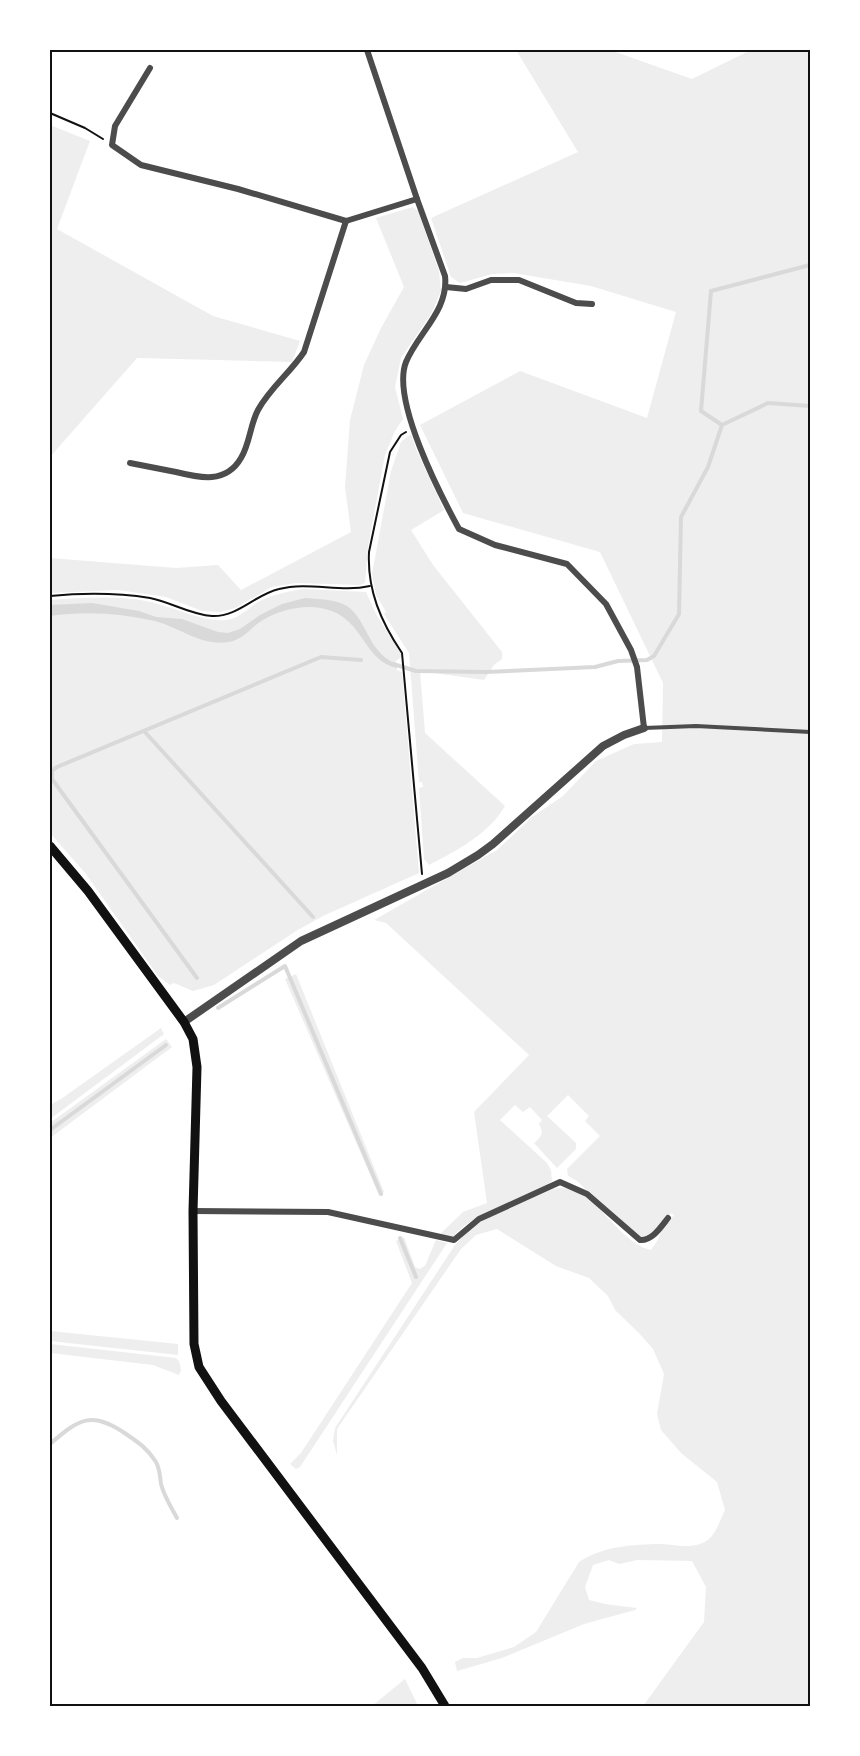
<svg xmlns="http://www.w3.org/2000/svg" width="860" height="1756" font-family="Signika,sans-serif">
	<rect width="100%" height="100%" fill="#fff"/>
	<g fill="#eee">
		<path d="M 516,50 L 610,50 L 692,79 L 751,50 L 810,50 L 810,1706 L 643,1706 L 704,1622 L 706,1587 L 692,1561 L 637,1560 L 619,1564 L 609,1560 L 593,1565 L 585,1587 L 589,1600 L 605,1604 L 637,1608 L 635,1610 L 584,1624 L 502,1658 L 457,1671 L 455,1662 L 463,1658 L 477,1658 L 514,1647 L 536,1632 L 579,1562 C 602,1547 627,1545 655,1544 C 673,1543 692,1552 709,1539 C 716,1533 721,1518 725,1510 L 717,1482 L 681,1453 L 661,1430 L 657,1414 L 664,1374 L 653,1349 L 639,1333 L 615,1310 L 608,1296 L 589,1278 L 556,1266 L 497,1229 L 476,1235 L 461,1249 L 337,1429 L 337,1455 L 333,1441 L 335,1428 L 455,1245 L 472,1227 L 492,1216 L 553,1189 C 594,1180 614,1242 651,1250 L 659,1238 L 661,1230 L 674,1215 L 671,1213 L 649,1237 L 641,1238 L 630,1233 L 577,1181 L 568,1176 L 567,1169 L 600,1136 L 585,1121 L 589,1116 L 568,1095 L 547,1116 L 576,1143 L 576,1149 L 557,1168 L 534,1143 C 542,1136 544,1133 539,1124 L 542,1120 L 530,1107 L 523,1112 L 515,1105 L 500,1120 L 547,1163 L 551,1170 L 552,1181 C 522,1206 479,1205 452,1238 L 439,1235 L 463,1212 L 487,1203 L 474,1112 L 529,1055 L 386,923 L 374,920 L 497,850 L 532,817 L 563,796 L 596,761 L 634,744 L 662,742 L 663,683 L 600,552 L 463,513 L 420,425 L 520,371 L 647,418 L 676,312 L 591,286 L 513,273 L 492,274 L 460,283 L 451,277 L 431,218 L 578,152 Z"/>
		<polygon points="50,125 90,141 57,229 213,316 300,341 292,362 137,358 50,457"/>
		<polygon points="413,207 418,211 439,271 441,291 431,314 401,358 395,387 403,419 395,431 385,455 368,547 365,583 360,585 296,583 272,587 235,608 220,612 202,611 166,597 118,590 50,593 50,558 176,568 218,565 241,590 351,532 345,487 350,420 364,365 381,328 404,287 376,218"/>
		<path d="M 411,434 L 416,449 L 444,510 L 411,530 L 433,565 L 502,652 L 502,659 L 494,665 L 484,680 L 420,671 L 425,733 L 505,806 C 489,834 456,851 429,865 L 424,859 L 419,788 L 423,787 L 422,782 L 419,782 L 409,653 L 384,614 L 386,612 L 376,595 L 372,574 L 391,471 L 401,442 Z"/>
		<path d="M 302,589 L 366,592 L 376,614 L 401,654 L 401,657 L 396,661 L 397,670 L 402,672 L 419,873 L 323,916 L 296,931 L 214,985 L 193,991 L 174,983 L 170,985 L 158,976 L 86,874 L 50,833 L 50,600 C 82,598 118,595 151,602 C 171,607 208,623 226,620 C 239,619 248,608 258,602 C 271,595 287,592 302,589 Z"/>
		<polygon points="296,974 384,1192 379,1195 285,979"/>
		<polygon points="161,1028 164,1034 50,1119 50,1105 61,1099"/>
		<polygon points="166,1039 172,1047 50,1138 50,1123"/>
		<polygon points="404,1237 415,1267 419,1269 425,1266 436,1240 447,1243 300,1467 296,1469 290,1464 301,1453 412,1283 396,1241"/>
		<polygon points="50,1331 178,1344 178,1355 50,1341"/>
		<polygon points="50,1344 176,1358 179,1361 181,1370 179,1375 153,1365 50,1353"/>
		<polygon points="405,1679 418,1706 372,1706"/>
	</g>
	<path fill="#d9d9d9" d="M 305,598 C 317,599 336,599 347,606 C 368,621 367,651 396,664 L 397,668 C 363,661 364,618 325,609 C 305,604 282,609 263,620 C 251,627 244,639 229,642 C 202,647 179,627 155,621 C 120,613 84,611 50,616 L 50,605 L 92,603 L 139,611 L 156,617 L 182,619 L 218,632 L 228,633 L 240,629 L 260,615 L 282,604 Z"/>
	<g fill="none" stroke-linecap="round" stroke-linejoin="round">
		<g stroke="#d9d9d9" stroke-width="4">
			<polyline points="722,425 701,411 711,291 810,265"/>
			<polyline points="393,664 416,671 486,672 595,667 618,661 647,660 654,656 679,614 681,517 708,467 722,425 768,403 810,406"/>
			<polyline points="144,731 313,917"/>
			<polyline points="52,771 52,779 197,978"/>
			<polyline points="50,772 57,767 321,657 361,660"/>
			<polyline points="218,1008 285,966 381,1194"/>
			<polyline points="50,1130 166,1045"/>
			<polyline points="400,1238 416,1277"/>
			<path d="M 50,1444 C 79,1419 91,1410 126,1434 C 138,1442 148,1449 156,1462 C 160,1469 160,1477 161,1484 C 164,1496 171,1507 177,1518"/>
		</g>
		<g stroke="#111" stroke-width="2">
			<polyline points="50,113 85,128 103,139"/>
			<path d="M 406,432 L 401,435 L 390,452 L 369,552 C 367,590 381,622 402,653 L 422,874"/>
			<path d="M 50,596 C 82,593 118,593 150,598 C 171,602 191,615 212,616 C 238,617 254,595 279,589 C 309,581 340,593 370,586"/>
		</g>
		<polyline stroke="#4c4c4c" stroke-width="4" points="644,728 696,726 810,732"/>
		<g stroke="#4c4c4c" stroke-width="6">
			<path d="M 367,50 L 417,199 L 445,276 C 449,310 418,333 406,362 C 391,400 440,494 459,529 L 495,545 L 567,564 L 606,604 L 631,650 L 637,667 L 644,728"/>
			<polyline points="150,68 115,126 112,145 141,165 238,189 346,221 417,199"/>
			<polyline points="446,287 466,289 491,280 519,280 576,303 592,304"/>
			<path d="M 130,463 C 145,466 161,469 176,472 C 200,478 226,484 241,458 C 250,443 250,425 258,410 C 270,388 290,373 304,352 L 346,221"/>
			<path d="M 193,1211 L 328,1212 L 454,1240 L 479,1219 L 560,1182 L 587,1194 L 640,1240 C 652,1241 661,1227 668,1218"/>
		</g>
		<polyline stroke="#4c4c4c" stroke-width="8" points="184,1022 301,941 448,873 478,855 493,844 603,746 624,735 644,728"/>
		<polyline stroke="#111" stroke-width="9" points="50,846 88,891 184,1022 193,1039 197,1067 193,1211 194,1344 199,1367 221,1401 422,1668 445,1706"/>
	</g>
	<rect width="860" height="1756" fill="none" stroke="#ffffff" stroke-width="102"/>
	<rect x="51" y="51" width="758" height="1654" fill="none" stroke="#111" stroke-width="2"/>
</svg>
